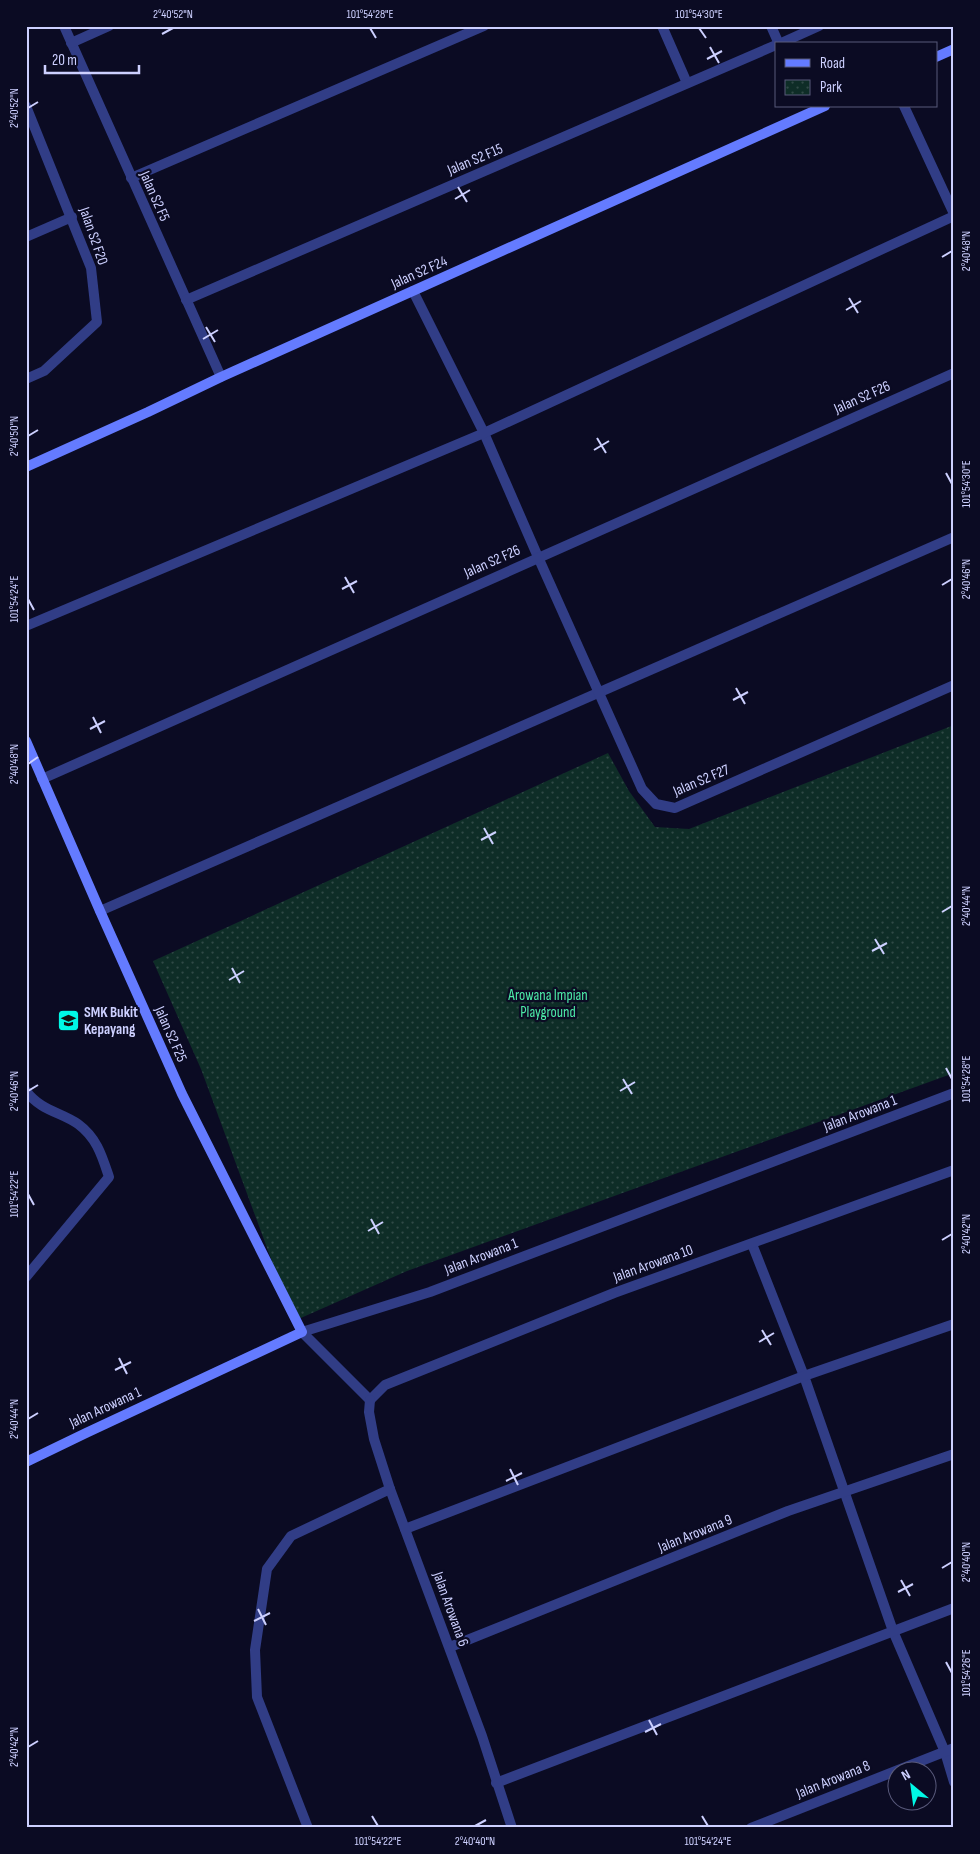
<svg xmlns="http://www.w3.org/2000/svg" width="980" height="1854" font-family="'Sofia Sans Condensed',sans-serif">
	<defs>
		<pattern id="park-dots" width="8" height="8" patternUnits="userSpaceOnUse" patternTransform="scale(1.25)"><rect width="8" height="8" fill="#0e2d27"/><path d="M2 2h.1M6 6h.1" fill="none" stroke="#304a47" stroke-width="1.8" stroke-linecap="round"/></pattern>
	</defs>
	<rect width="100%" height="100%" fill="#0b0b23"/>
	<polygon fill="url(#park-dots)" points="954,725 954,1073 407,1271 294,1321 201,1069 153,961 608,753 629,791 655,827 689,829"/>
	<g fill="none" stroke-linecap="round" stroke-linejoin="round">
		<g stroke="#313d86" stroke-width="10">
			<polyline points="662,26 687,83"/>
			<polyline points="904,106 954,214"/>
			<polyline points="131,178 484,26"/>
			<polyline points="26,237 72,217"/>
			<polyline points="413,291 484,433 538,557"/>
			<polyline points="26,626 484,433 954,216"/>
			<polyline points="100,911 954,537"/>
			<path d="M 26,1091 C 41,1111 61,1112 78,1124 C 97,1138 102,1156 109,1177 L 26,1277"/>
			<polyline points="752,1244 804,1376 893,1631 945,1752 954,1782"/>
			<polyline points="405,1529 804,1376 954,1324"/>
			<polyline points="496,1783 954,1608"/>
		</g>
		<g stroke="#313d86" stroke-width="10">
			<polyline points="64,26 221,377"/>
			<polyline points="771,26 779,44 819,26"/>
			<polyline points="71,43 109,26"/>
			<polyline points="26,106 91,268 97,322 44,371 26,379"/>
			<polyline points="186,300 776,45"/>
			<polyline points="538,557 642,789 656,804 675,808 954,685"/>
			<polyline points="42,779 954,373"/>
			<polyline points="370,1400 302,1332 430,1292 954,1093"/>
			<polyline points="370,1400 385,1385 614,1293 954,1170"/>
			<polyline points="370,1400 369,1412 374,1439 390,1489 482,1736 512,1828"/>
			<polyline points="450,1647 788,1511 954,1454"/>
			<polyline points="308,1828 257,1697 255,1650 267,1569 291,1536 390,1489"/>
			<polyline points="751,1828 954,1748"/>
		</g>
		<g stroke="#647bff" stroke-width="10">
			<polyline points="936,57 954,49"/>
			<polyline points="26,467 148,412 221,377 825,106"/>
			<polyline points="26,741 100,911 182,1094 302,1332 86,1433 26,1462"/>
		</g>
	</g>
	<path fill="none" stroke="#cdd0ff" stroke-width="2" d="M 370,28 L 376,38M 699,28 L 706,38M 162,34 L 173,28M 710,47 L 719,63M 707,59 L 722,51M 28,108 L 38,102M 458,187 L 467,202M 455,199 L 470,190M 942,257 L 952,251M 849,298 L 858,313M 846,310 L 861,301M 206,327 L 215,342M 203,339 L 218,330M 28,436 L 38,430M 597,438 L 606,453M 594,450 L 609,441M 946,473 L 952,484M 345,577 L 354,593M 942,585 L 952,579M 342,589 L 357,581M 28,599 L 34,610M 736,688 L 745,704M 733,700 L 748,692M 93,717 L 101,733M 90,729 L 105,721M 28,764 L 38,757M 484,828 L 493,844M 481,840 L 496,832M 942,912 L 952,906M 875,939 L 884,954M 872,951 L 887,943M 232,968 L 240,983M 229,980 L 244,971M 946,1068 L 952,1079M 623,1079 L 632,1094M 28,1091 L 38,1085M 620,1091 L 635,1082M 28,1194 L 34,1205M 371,1219 L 379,1234M 368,1231 L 383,1222M 942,1240 L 952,1234M 762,1330 L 771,1345M 759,1342 L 774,1333M 119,1358 L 127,1374M 115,1370 L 131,1362M 28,1419 L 38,1413M 510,1469 L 518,1485M 506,1481 L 522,1473M 942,1568 L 952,1562M 901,1580 L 910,1596M 898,1592 L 913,1584M 258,1609 L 266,1625M 254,1621 L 270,1613M 946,1662 L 952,1673M 649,1720 L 657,1735M 645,1732 L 661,1724M 28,1747 L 38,1741M 372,1816 L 378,1826M 702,1816 L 708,1826M 475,1826 L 486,1820"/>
	<defs>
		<symbol id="school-square" viewBox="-11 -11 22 22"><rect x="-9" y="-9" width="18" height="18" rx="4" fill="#00f8e5" stroke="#0b0b23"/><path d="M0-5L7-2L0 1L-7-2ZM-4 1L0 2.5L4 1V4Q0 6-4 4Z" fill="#111"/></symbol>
	</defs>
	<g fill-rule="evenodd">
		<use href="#school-square" x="56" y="1008" width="25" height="25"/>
	</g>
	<g text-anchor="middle" stroke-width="4.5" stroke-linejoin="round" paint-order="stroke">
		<g font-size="15" fill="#cdd0ff" stroke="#0b0b23">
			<text transform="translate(475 159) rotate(-23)" y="5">Jalan S2 F15</text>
			<text transform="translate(155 196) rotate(66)" y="5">Jalan S2 F5</text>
			<text transform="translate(94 236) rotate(71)" y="5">Jalan S2 F20</text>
			<text transform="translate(419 272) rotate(-24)" y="5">Jalan S2 F24</text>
			<text transform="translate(862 397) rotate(-24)" y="5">Jalan S2 F26</text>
			<text transform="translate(492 561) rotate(-24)" y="5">Jalan S2 F26</text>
			<text transform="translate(701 780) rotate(-23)" y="5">Jalan S2 F27</text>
			<text transform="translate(171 1034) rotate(66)" y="5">Jalan S2 F25</text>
			<text transform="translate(860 1113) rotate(-21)" y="5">Jalan Arowana 1</text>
			<text transform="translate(481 1256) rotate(-21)" y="5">Jalan Arowana 1</text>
			<text transform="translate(653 1263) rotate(-20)" y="5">Jalan Arowana 10</text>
			<text transform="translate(105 1407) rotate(-25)" y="5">Jalan Arowana 1</text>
			<text transform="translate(695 1533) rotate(-22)" y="5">Jalan Arowana 9</text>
			<text transform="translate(451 1609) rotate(70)" y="5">Jalan Arowana 6</text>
			<text transform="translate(833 1779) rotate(-22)" y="5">Jalan Arowana 8</text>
		</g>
		<g font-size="15" fill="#4deba8" stroke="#0b0b23">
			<text x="548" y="1000">Arowana Impian<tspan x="548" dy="17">Playground</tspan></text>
		</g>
		<g font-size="15" font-weight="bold" fill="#cdd0ff" stroke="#0b0b23" text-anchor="start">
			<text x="84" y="1017">SMK Bukit<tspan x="84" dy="17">Kepayang</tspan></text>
		</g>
	</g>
	<rect width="980" height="1854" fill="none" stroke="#0b0b23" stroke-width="55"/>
	<rect x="775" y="42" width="162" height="65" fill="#0b0b23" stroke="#595a7b"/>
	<rect x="785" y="59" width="25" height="8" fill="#647bff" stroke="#595a7b"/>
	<text x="820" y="68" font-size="15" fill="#cdd0ff">Road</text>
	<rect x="785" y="80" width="25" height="15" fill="url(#park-dots)" stroke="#595a7b"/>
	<text x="820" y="92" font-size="15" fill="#cdd0ff">Park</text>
	<g transform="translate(912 1786) rotate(331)"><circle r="24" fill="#0b0b23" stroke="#595a7b"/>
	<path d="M0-4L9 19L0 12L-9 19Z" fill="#00f8e5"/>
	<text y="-8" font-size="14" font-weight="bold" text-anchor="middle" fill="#cdd0ff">N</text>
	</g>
	<path d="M45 65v8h94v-8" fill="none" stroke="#cdd0ff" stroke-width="2.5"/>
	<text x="52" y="65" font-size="15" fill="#cdd0ff" stroke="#0b0b23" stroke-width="4" paint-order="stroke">20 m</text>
	<rect x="28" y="28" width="924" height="1798" fill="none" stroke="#cdd0ff" stroke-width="2"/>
	<g font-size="12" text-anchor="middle" fill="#cdd0ff">
		<text x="173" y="18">2°40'52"N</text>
		<text x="370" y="18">101°54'28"E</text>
		<text x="699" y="18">101°54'30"E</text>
		<text transform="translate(14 108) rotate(-90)" y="4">2°40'52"N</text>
		<text transform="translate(966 251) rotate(-90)" y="4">2°40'48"N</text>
		<text transform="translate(14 436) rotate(-90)" y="4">2°40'50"N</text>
		<text transform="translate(966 484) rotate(-90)" y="4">101°54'30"E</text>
		<text transform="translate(966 579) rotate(-90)" y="4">2°40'46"N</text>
		<text transform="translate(14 599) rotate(-90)" y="4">101°54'24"E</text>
		<text transform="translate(14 764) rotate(-90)" y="4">2°40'48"N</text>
		<text transform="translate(966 906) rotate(-90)" y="4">2°40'44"N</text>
		<text transform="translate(966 1079) rotate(-90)" y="4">101°54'28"E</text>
		<text transform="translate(14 1091) rotate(-90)" y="4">2°40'46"N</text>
		<text transform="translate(14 1194) rotate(-90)" y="4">101°54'22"E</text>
		<text transform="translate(966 1234) rotate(-90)" y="4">2°40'42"N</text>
		<text transform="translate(14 1419) rotate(-90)" y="4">2°40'44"N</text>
		<text transform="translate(966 1562) rotate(-90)" y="4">2°40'40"N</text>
		<text transform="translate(966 1673) rotate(-90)" y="4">101°54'26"E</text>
		<text transform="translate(14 1747) rotate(-90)" y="4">2°40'42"N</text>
		<text x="378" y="1845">101°54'22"E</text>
		<text x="475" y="1845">2°40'40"N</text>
		<text x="708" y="1845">101°54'24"E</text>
	</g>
</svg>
